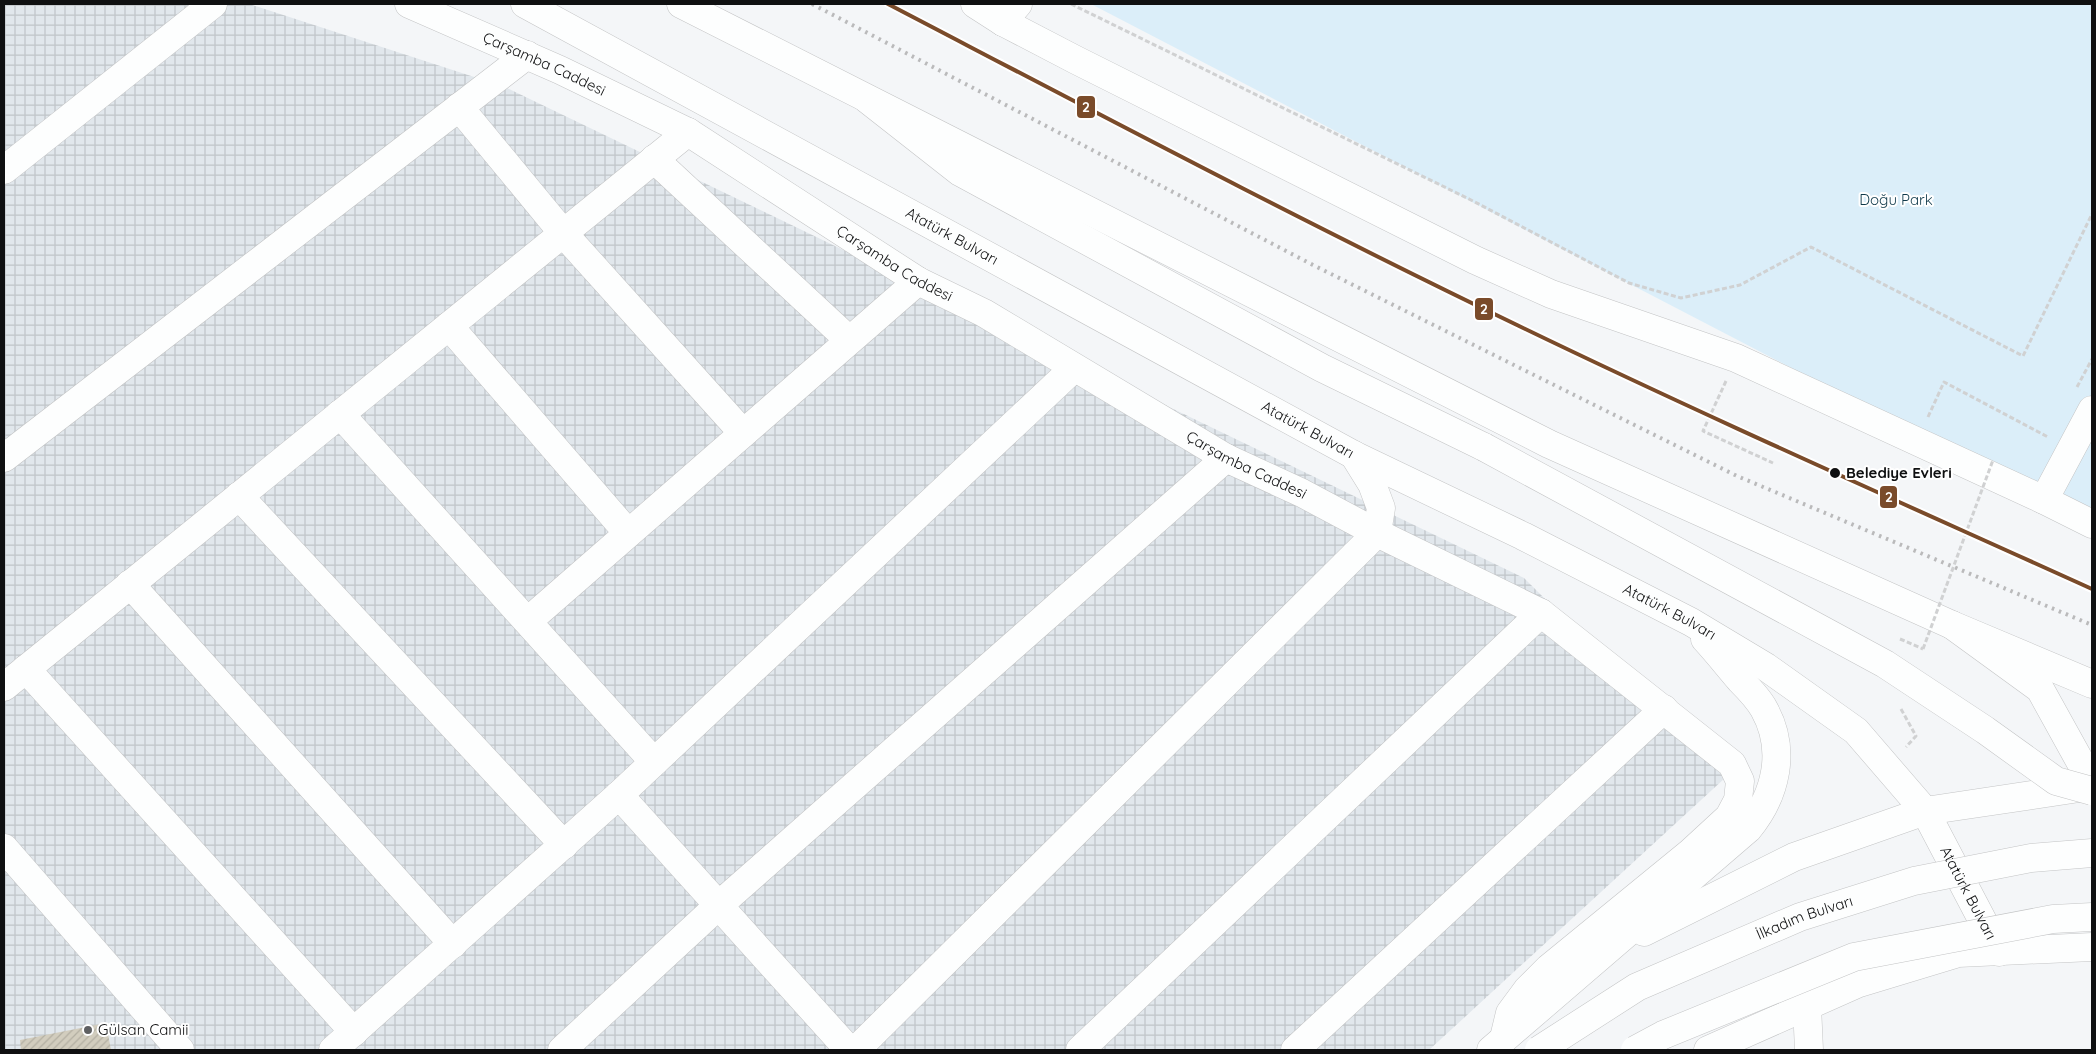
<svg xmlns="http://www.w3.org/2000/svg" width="2096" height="1054" font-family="Quicksand,sans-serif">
	<defs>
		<pattern id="industrial-grid" width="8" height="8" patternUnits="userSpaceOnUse" patternTransform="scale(1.25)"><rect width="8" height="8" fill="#e1e7ec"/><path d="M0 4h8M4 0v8" fill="none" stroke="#c0c5c9"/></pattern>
		<pattern id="building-hatch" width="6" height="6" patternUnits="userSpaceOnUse" patternTransform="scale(1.25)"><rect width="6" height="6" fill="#d2cdbe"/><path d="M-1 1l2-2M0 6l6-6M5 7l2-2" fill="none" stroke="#b3afa2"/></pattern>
	</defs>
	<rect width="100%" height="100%" fill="#f4f6f8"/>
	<polygon fill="url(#industrial-grid)" points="4,4 249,4 505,87 1524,578 1725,778 1429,1050 4,1050"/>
	<polygon fill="#dbeef9" points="1091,4 2092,4 2092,524"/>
	<polygon fill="url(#building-hatch)" points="106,1023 111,1050 21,1050 20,1040"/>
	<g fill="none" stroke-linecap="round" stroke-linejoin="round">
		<defs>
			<g id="minor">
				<path id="s1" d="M 409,4 L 560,70 L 688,132 L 918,281 L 984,313 L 1226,458 L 1302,493 L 1377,533 L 1541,613 L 1732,764 L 1740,781 L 1738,800 L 1729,817 L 1691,852 L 1549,968 L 1527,990 L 1510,1013 L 1504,1038"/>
				<polyline points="975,4 1003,22 1076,60 1475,260 1551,294 1736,358 2044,500 2092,524"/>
				<polyline points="1003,22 1018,4"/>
				<polyline points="459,107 563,233 743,433"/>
				<polyline points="654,159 849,340"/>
				<polyline points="4,170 213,4"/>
				<polyline points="449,326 628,533"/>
				<polyline points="340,414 654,762"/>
				<polyline points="4,458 527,55"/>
				<polyline points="239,496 564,845"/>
				<polyline points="2044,500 2092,410"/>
				<polyline points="130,584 453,944"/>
				<polyline points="528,621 918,281"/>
				<polyline points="26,669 354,1032"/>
				<polyline points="4,687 688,132"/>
				<polyline points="619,795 849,1050"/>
				<polyline points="4,848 180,1050"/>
				<polyline points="1807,1006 1809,1050"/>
				<polyline points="333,1050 619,795 1074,368"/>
				<polyline points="562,1050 719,905 1226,458"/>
				<polyline points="856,1050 1377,533"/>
				<polyline points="1080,1050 1541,613"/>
				<polyline points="1295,1050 1664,709"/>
			</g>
			<g id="major">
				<path id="s2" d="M 525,4 L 1354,455 L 1523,536 L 1691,622 L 1766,667 L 1856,731 L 1925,811 L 1999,952"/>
				<polyline points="681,4 1549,444 1952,625 2040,689 2092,783"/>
				<polyline points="1354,455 1372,484 1381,508 1377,533"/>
				<polyline points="1644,932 1794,857 1925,811 2086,787"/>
				<path d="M 1491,1050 L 1748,829 C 1776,795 1787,750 1764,709 C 1758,698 1749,689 1740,680 C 1728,666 1717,652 1705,639"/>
				<polyline points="1708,1050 1859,983 1958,953 2092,947"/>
			</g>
			<g id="highway">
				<polyline points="867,99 960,172 1322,368 1484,447"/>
				<polyline points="1952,625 2092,684"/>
			</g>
		</defs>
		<use href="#minor" stroke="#c3c4c5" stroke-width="29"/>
		<use href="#major" stroke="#c3c4c5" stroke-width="29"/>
		<use href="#highway" stroke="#c3c4c5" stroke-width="29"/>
		<g stroke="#d0d1d2" stroke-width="3" stroke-dasharray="5 2.5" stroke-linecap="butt">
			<polyline points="1071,4 1471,200 1629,283 1681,298 1740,285 1811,247 2023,356 2092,214"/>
			<polyline points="1726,381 1703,431 1773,463"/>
			<polyline points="2077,387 2092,359"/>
			<polyline points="1928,417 1944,382 2048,437"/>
			<polyline points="1900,639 1923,649"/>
			<polyline points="1901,709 1916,736 1906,747"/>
		</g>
		<use href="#minor" stroke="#fdfefe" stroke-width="28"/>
		<use href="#major" stroke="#fdfefe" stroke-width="28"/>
		<use href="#highway" stroke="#fdfefe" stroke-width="28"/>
		<polyline stroke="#bababb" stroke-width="4" stroke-dasharray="2.5 5" stroke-linecap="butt" points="812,4 1313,265 1737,476 2092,625"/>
		<defs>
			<g id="highway-bridge">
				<polyline points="1484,447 1885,664 1985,730 2056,781 2092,791"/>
				<path id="s3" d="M 1539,1050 L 1637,987 L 1800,917 L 1914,881 L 2031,858 L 2092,853"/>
				<polyline points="1635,1050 1663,1035 1854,957 2053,919 2092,917"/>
			</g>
		</defs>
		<use href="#highway-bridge" stroke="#c3c4c5" stroke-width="29" stroke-linecap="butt"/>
		<polyline stroke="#d0d1d2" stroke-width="3" stroke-dasharray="5 2.5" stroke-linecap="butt" points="1923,649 1993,460"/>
		<use href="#highway-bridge" stroke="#fdfefe" stroke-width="28"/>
		<defs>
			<path id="tram-1" d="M 888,4 C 1097,113 1305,223 1517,325 C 1707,417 1900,502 2092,589"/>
		</defs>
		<use href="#tram-1" stroke="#fff" stroke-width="8"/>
		<use href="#tram-1" stroke="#7a4b2a" stroke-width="4"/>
	</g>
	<circle fill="#0f1011" stroke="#fff" stroke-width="2" cx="1835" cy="473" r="6"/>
	<circle fill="#5f6062" stroke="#fff" stroke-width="2" cx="88" cy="1030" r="5"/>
	<g text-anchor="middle" stroke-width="4" stroke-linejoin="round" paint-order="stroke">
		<g font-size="15" fill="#0f1011" stroke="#fff">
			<text dy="5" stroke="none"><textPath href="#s1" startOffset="148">Çarşamba Caddesi</textPath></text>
			<text dy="5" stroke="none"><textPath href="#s2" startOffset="486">Atatürk Bulvarı</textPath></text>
			<text dy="5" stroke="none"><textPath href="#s1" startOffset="552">Çarşamba Caddesi</textPath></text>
			<text dy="5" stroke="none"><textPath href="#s2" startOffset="891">Atatürk Bulvarı</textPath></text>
			<text dy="5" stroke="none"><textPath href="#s1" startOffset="958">Çarşamba Caddesi</textPath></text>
			<text dy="5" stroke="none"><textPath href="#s2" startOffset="1296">Atatürk Bulvarı</textPath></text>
			<text dy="5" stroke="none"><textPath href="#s2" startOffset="1716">Atatürk Bulvarı</textPath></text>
			<text dy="5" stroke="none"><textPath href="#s3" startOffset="298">İlkadım Bulvarı</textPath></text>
		</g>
		<g font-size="15" fill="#0f394a" stroke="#fff">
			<text x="1896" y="205">Doğu Park</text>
		</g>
		<g font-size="15" font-weight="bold" fill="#0f1011" stroke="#fff" text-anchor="start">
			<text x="1846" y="478">Belediye Evleri</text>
		</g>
		<g font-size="15" fill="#0f1011" stroke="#fff" text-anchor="start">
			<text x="98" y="1035">Gülsan Camii</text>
		</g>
	</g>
	<g stroke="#fff" stroke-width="2">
		<rect x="1076" y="95" width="20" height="24" rx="5" fill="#7a4b2a"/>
		<rect x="1474" y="297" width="20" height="24" rx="5" fill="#7a4b2a"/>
		<rect x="1879" y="485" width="19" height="24" rx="5" fill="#7a4b2a"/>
	</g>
	<g font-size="14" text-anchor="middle" font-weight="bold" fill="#fff">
		<text x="1086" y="112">2</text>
		<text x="1484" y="314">2</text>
		<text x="1889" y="502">2</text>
	</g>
	<rect width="2096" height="1054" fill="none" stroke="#0f1011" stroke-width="10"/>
</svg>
